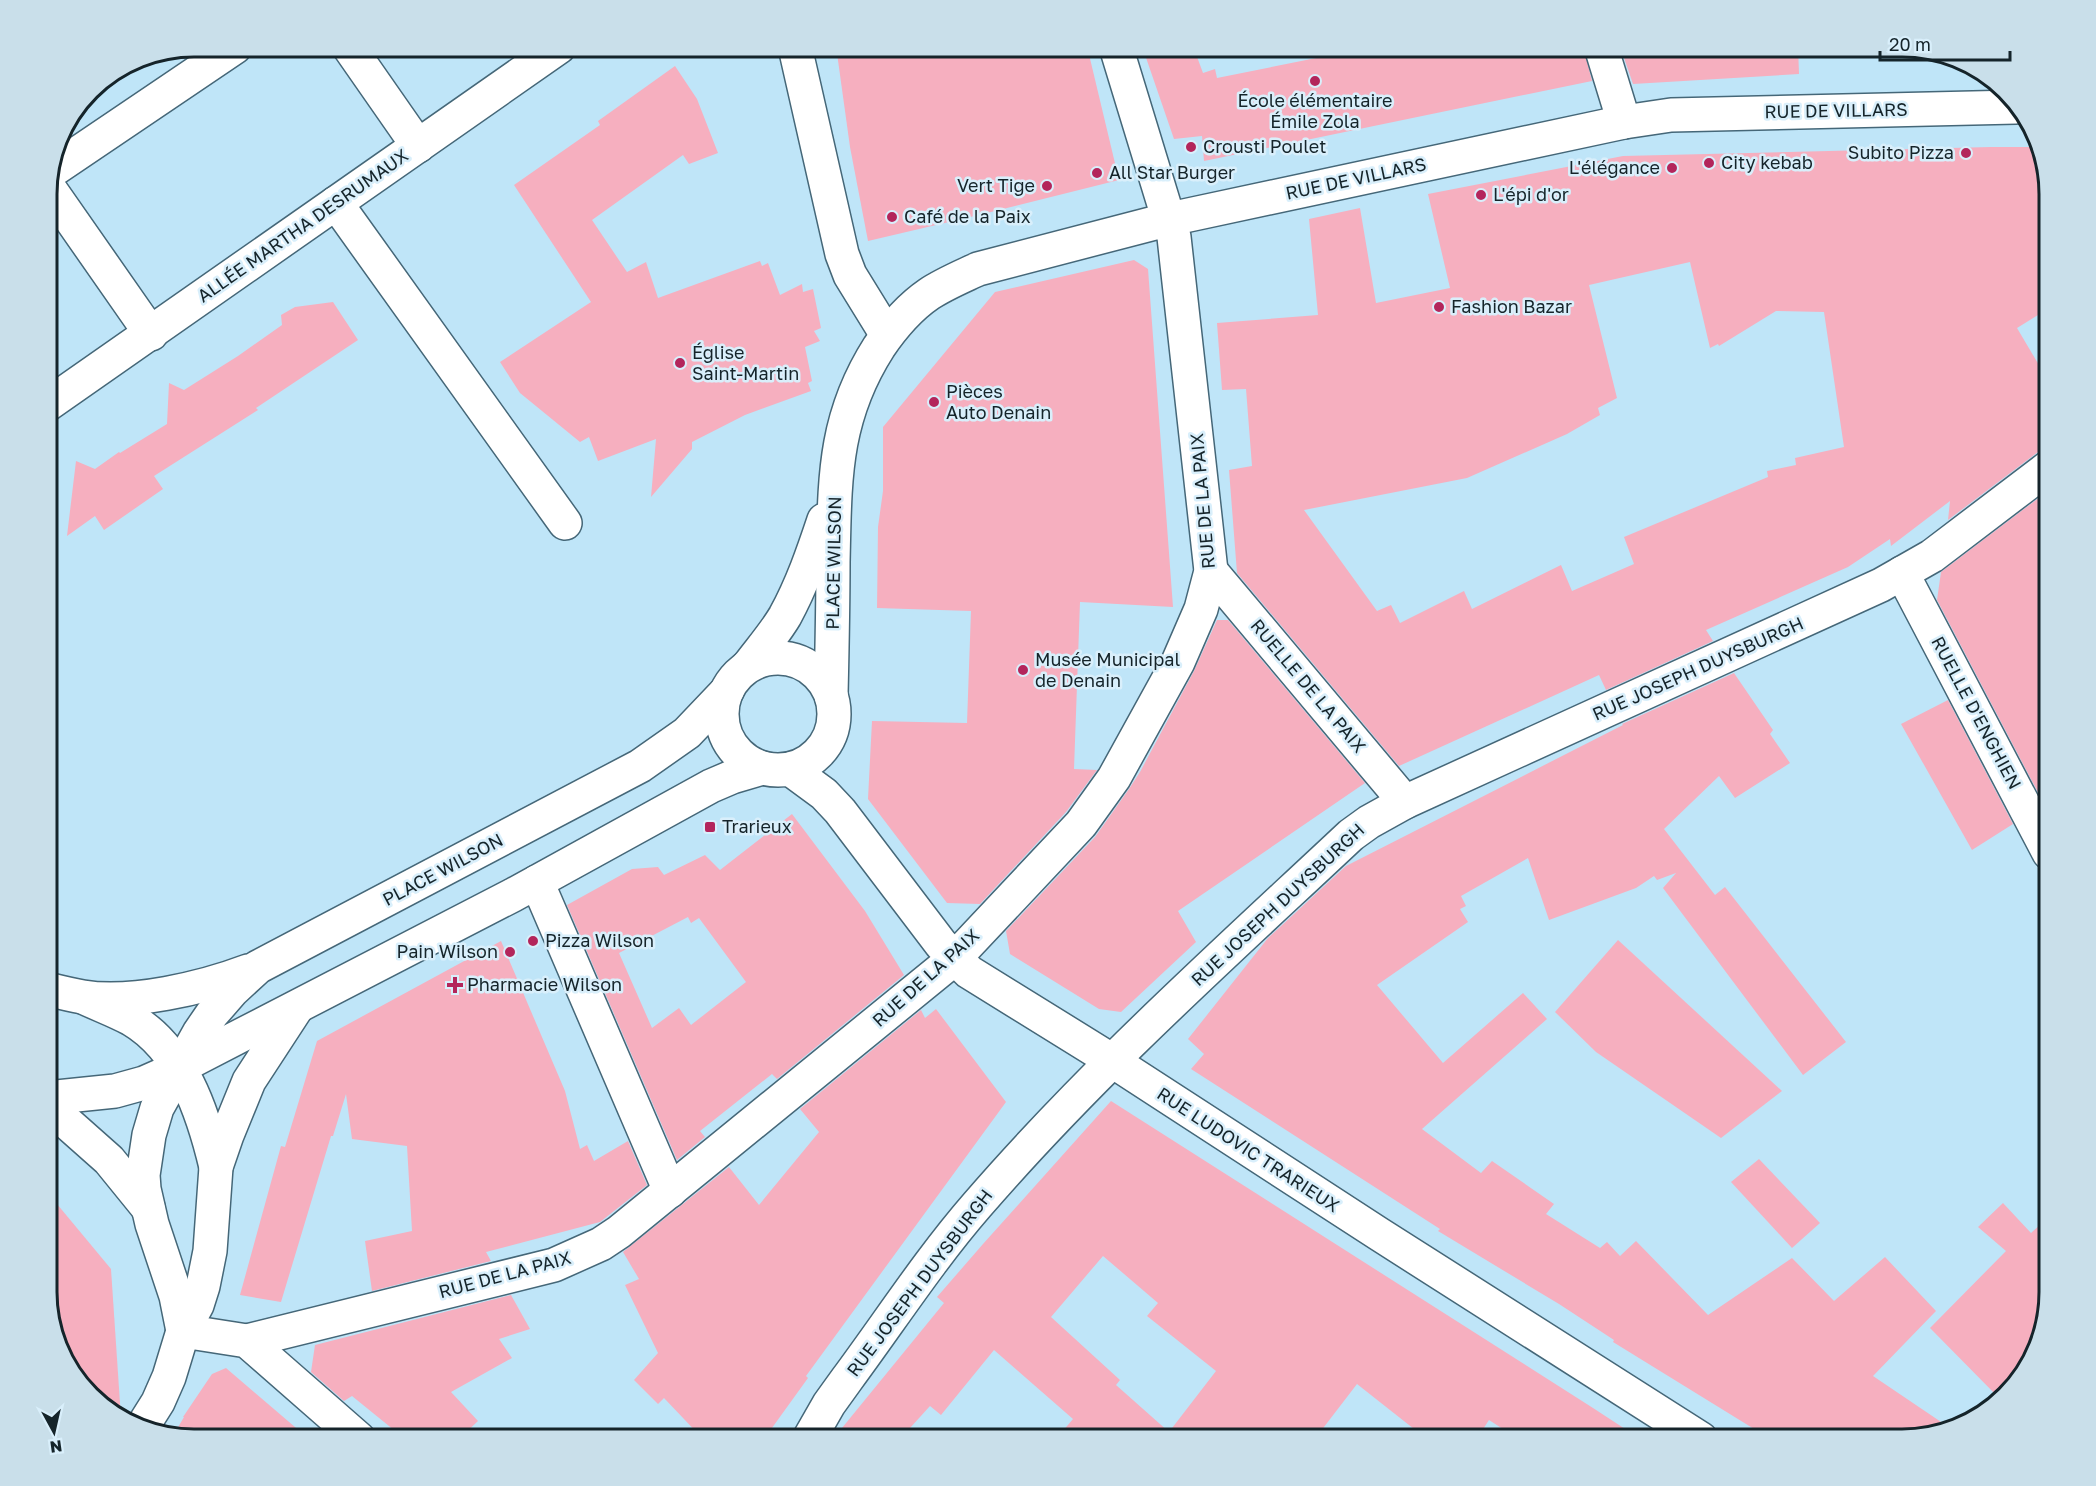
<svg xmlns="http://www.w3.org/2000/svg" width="2096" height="1486" font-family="'Golos Text',sans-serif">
	<rect width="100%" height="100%" fill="#bfe5f8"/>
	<g fill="#f6afbf" fill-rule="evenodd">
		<polygon points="836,46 1087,46 1119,180 983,214 868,241 850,147"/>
		<polygon points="1142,46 1193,46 1203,73 1215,69 1217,78 1376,46 1583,46 1592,81 1204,161 1202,136 1174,139"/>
		<polygon points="1620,46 1798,46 1799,74 1633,84"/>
		<polygon points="675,66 697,99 718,153 689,164 683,155 592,220 627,272 646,262 658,298 760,261 762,266 768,263 780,295 802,284 803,292 813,289 821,328 814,331 820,341 805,347 812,381 808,383 811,391 745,415 692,442 692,449 651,497 656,439 598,461 589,437 580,442 520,393 500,362 591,302 514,185 600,125 598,121"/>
		<path d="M 1991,147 L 2038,147 L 2049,194 L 2049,308 L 2017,328 L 2049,382 L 2049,449 L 2038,452 L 1948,520 L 1950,501 L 1891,546 L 1890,539 L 1848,567 L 1706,630 L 1713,641 L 1606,690 L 1599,675 L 1399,766 L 1237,573 L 1229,470 L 1252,466 L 1246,389 L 1222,390 L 1217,323 L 1318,315 L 1309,219 L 1360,208 L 1376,303 L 1450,288 L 1428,194 L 1623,156 ZM 1690,262 L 1710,348 L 1718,344 L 1719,346 L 1776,311 L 1824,312 L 1844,447 L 1795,458 L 1796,465 L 1767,471 L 1768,477 L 1624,537 L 1634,564 L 1572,591 L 1561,565 L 1472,609 L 1464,591 L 1400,623 L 1391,605 L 1377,611 L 1304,510 L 1467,478 L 1567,434 L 1600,415 L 1598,408 L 1617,398 L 1589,285 Z"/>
		<polygon points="1134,260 1148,269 1173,607 1080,602 1074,769 1097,770 1066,812 980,904 947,903 868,799 872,721 967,723 971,611 877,608 878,527 883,491 883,427 995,292"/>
		<polygon points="333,302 358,340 256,408 258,410 154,476 163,489 104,530 95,516 67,536 76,461 95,469 119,452 120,453 167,424 169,383 184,390 238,356 282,325 281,315 295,307"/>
		<polygon points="2049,490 2049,801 2044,804 1937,600 1941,572"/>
		<polygon points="1217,620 1228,620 1365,783 1178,911 1196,942 1121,1012 1099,1009 1010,954 1006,931 1095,837 1129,789 1140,772 1194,671"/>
		<polygon points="1734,673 1773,730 1770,734 1790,763 1735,798 1719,776 1664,829 1715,895 1725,887 1846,1042 1803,1075 1663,888 1676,873 1657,880 1654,876 1636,888 1549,920 1528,858 1461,896 1466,906 1460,909 1468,922 1377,985 1443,1063 1523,993 1547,1019 1422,1129 1481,1173 1492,1161 1554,1204 1546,1214 1600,1248 1607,1242 1620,1256 1636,1241 1708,1315 1792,1258 1834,1301 1885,1257 1936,1311 1873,1376 1950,1428 1902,1440 1772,1440 1613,1342 1614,1340 1559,1304 1438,1231 1440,1229 1191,1069 1204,1054 1188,1039 1268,938 1346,866 1623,725 1622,724"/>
		<polygon points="1948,700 2013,824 1972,850 1901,724"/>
		<path d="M 792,814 L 865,911 L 904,975 L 777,1079 L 772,1074 L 700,1131 L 705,1137 L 677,1160 L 567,905 L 632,869 L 658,867 L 664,875 L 705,855 L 720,870 ZM 688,917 L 691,923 L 699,918 L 746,982 L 691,1025 L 679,1008 L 652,1028 L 619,953 Z"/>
		<polygon points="1618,940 1782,1091 1721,1138 1596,1052 1555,1012"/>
		<polygon points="501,941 565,1091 580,1149 587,1145 594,1161 628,1141 647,1185 600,1222 486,1252 491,1261 372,1291 365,1241 412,1231 407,1146 352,1139 346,1094 333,1136 331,1136 281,1302 240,1295 281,1146 285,1147 317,1041"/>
		<polygon points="936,1009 1006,1102 806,1376 808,1378 764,1439 703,1439 664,1398 658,1404 634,1380 658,1353 625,1285 639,1279 623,1252 729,1167 759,1205 819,1132 800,1109 921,1010 925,1018"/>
		<path d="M 1111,1101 L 1593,1408 L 1642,1440 L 1520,1440 L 1489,1420 L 1476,1440 L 1428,1440 L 1357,1384 L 1314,1440 L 1056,1439 L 1073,1419 L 994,1350 L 941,1415 L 930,1406 L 900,1439 L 833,1439 L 944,1303 L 937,1297 L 983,1244 ZM 1103,1256 L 1158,1303 L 1147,1316 L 1216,1371 L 1169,1432 L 1116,1385 L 1120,1380 L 1051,1317 Z"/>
		<polygon points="1759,1159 1820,1223 1792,1248 1731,1182"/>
		<polygon points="47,1192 111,1269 121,1418 105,1409 66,1365 47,1301"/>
		<polygon points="2003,1203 2031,1233 2049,1217 2049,1292 2042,1339 2019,1381 1999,1398 1930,1328 2006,1251 1978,1227"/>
		<polygon points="511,1295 530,1329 499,1339 512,1358 451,1392 478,1421 459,1439 405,1439 352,1396 344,1401 311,1372 315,1345"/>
		<polygon points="226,1368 309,1439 194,1439 173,1436 184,1417 183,1417 212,1374"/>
	</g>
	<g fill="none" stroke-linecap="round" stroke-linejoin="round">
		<defs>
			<g id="minor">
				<polyline points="349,47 418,146"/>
				<polyline points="795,47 842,254 850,275 887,335"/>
				<polyline points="1601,47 1624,122"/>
				<polyline points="50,172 235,47"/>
				<polyline points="47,185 151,334"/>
				<polyline points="336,203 565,523"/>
				<polyline points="47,405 559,47"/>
				<polyline points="1211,571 1405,802"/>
				<polyline points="1902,573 2049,853"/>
				<circle cx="778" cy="714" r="56"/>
				<path d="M 749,665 C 761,649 775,633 785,616 C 802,585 813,553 824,520"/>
				<path d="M 831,695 C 832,651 833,606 833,562 C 835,480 833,419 879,347 C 892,328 910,307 929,294 C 944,284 961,277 978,269 L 1170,219 L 1624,122 L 1671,115 L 2016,107"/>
				<polyline points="790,769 824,794 840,811 941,944 969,972 1111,1060 1379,1234 1701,1439"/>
				<polyline points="537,882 670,1191"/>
				<path d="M 47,989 C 59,992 71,995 83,997 C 131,1005 203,988 248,971"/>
				<path d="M 85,998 C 100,1005 116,1011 131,1019 C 182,1049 203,1112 216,1167"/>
				<polyline points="47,1098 115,1091 144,1083 178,1068 513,895 711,786 732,777 762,768"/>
				<polyline points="47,1105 109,1160 148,1208"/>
				<polyline points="183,1331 176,1296 152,1224 144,1189 143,1175 149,1135 157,1108 199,1033 212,1014 233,990 258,967 640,766 687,733 727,691"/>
				<polyline points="183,1331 247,1341 359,1439"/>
				<polyline points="247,1341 554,1265 601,1244 619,1232 954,959 1081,824 1114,778 1178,662 1201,609 1211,571 1174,237 1116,47"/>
				<polyline points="141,1429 158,1402 169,1377 183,1331 197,1305 203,1286 210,1251 216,1167 227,1135 249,1081 296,1009"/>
				<path d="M 809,1439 L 829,1404 L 847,1379 C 890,1321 930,1259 977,1205 C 1092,1072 1223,955 1351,835 L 1369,822 L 1405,802 L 1881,585 L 1932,556 L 2049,467"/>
			</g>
		</defs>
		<use href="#minor" stroke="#456778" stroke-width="36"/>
		<use href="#minor" stroke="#fff" stroke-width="33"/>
	</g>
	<g fill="#b3255b" stroke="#d9effb" stroke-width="2">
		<circle cx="1315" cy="81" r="6"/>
		<circle cx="1191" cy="147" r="6"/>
		<circle cx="1966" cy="153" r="6"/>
		<circle cx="1709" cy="163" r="6"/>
		<circle cx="1672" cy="168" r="6"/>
		<circle cx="1097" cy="173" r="6"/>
		<circle cx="1047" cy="186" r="6"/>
		<circle cx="1481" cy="195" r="6"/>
		<circle cx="892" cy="217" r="6"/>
		<circle cx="1439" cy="307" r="6"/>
		<circle cx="680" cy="363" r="6"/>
		<circle cx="934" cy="402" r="6"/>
		<circle cx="1023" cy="670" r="6"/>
		<rect x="704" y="821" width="12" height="12" rx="3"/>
		<circle cx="533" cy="941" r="6"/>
		<circle cx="510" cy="952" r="6"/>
		<path d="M452 976h6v6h6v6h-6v6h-6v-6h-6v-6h6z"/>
	</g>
	<g text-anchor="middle" stroke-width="5" stroke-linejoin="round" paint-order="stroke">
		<g font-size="18" fill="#15242a" stroke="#d9effb" text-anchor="start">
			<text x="1315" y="107" text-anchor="middle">École élémentaire<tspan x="1315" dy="21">Émile Zola</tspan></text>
			<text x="1203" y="153">Crousti Poulet</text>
			<text x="1954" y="159" text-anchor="end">Subito Pizza</text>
			<text x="1721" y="169">City kebab</text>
			<text x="1660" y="174" text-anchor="end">L'élégance</text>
			<text x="1109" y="179">All Star Burger</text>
			<text x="1035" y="192" text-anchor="end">Vert Tige</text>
			<text x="1493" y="201">L'épi d'or</text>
			<text x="904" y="223">Café de la Paix</text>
			<text x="1451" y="313">Fashion Bazar</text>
			<text x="692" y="359">Église<tspan x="692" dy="21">Saint-Martin</tspan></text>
			<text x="946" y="398">Pièces<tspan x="946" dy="21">Auto Denain</tspan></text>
			<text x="1035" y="666">Musée Municipal<tspan x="1035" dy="21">de Denain</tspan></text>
			<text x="722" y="833">Trarieux</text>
			<text x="545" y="947">Pizza Wilson</text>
			<text x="498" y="958" text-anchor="end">Pain Wilson</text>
			<text x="467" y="991">Pharmacie Wilson</text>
		</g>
		<g font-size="18" fill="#15242a" stroke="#d9effb">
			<text transform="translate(1836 111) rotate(-1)" y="6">RUE DE VILLARS</text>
			<text transform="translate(1356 179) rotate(-12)" y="6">RUE DE VILLARS</text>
			<text transform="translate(303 226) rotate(-35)" y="6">ALLÉE MARTHA DESRUMAUX</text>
			<text transform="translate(1203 501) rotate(-95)" y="6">RUE DE LA PAIX</text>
			<text transform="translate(834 563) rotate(-89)" y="6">PLACE WILSON</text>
			<text transform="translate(1698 669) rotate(-24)" y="6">RUE JOSEPH DUYSBURGH</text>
			<text transform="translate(1308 686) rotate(50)" y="6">RUELLE DE LA PAIX</text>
			<text transform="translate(1976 713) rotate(62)" y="6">RUELLE D'ENGHIEN</text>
			<text transform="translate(443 870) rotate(-28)" y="6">PLACE WILSON</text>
			<text transform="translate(1278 905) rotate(-43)" y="6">RUE JOSEPH DUYSBURGH</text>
			<text transform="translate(926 978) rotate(-42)" y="6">RUE DE LA PAIX</text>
			<text transform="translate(1248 1150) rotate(33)" y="6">RUE LUDOVIC TRARIEUX</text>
			<text transform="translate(505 1275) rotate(-15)" y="6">RUE DE LA PAIX</text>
			<text transform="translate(920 1283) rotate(-53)" y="6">RUE JOSEPH DUYSBURGH</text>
		</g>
	</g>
	<path d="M0 0H2096V1486H0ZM194 57H1902A137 137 0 0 1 2039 194V1292A137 137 0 0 1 1902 1429H194A137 137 0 0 1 57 1292V194A137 137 0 0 1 194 57Z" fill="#c9dfea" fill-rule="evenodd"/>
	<path fill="none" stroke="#15242a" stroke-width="3" d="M194 57H1902A137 137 0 0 1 2039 194V1292A137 137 0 0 1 1902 1429H194A137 137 0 0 1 57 1292V194A137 137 0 0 1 194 57Z"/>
	<g transform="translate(54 1432) rotate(172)" stroke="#d9effb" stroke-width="4.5" paint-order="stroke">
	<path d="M0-4.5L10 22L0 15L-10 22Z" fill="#15242a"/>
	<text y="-9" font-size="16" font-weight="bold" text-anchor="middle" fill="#15242a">N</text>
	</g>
	<path d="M1880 51v9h130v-9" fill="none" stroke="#15242a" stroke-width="3"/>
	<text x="1889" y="51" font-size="18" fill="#15242a" stroke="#d9effb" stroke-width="4.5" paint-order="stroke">20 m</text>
</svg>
